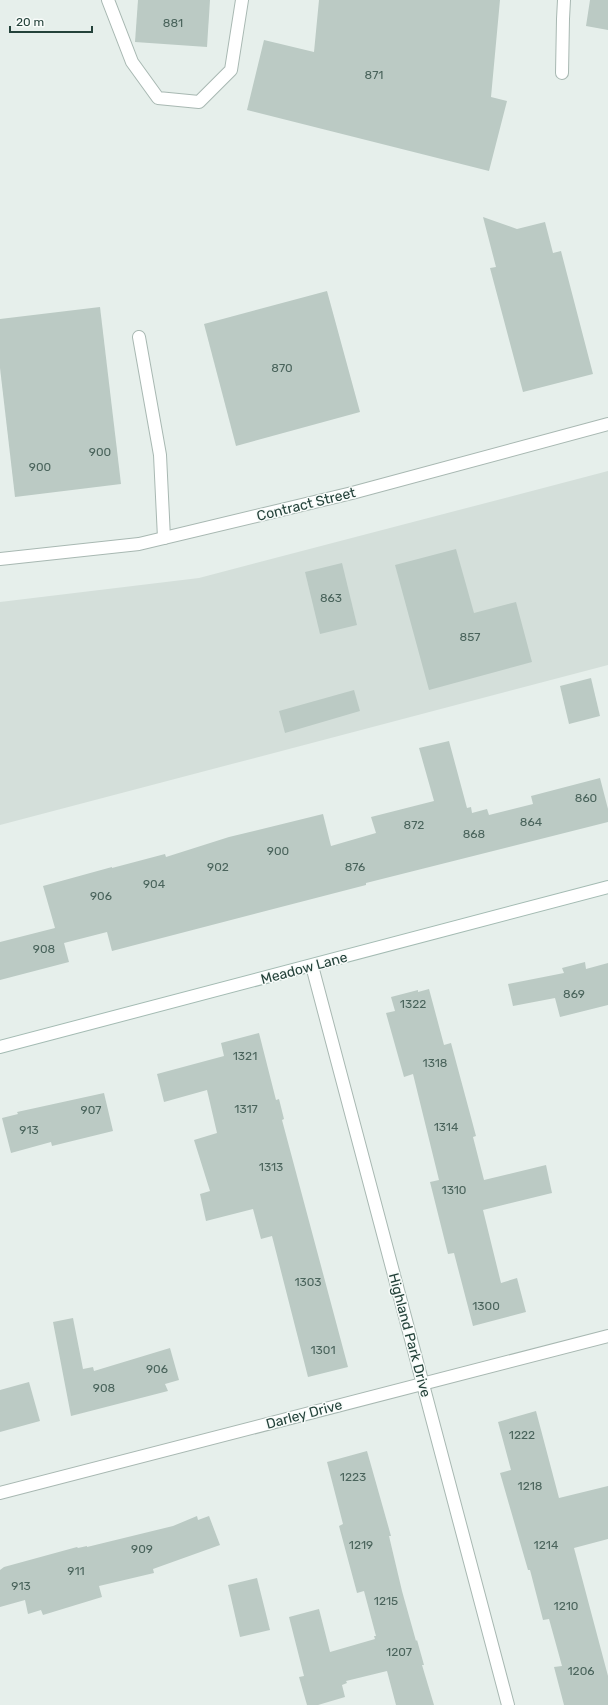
<svg xmlns="http://www.w3.org/2000/svg" width="608" height="1705" font-family="Rubik,sans-serif">
	<rect width="100%" height="100%" fill="#e6efeb"/>
	<polygon fill="#d4dfda" points="608,471 608,665 0,825 0,602 199,578"/>
	<g fill="#bbcac4">
		<polygon points="138,0 210,0 207,47 135,42"/>
		<polygon points="319,0 500,0 491,97 507,101 489,171 247,110 264,40 314,52"/>
		<polygon points="590,0 608,0 608,30 586,26"/>
		<polygon points="483,217 517,229 545,222 553,253 561,251 593,374 523,392 490,268 496,267"/>
		<polygon points="327,291 360,412 236,446 204,324"/>
		<polygon points="100,307 121,484 15,497 0,368 0,319"/>
		<polygon points="456,549 474,613 516,602 532,662 429,690 395,565"/>
		<polygon points="342,563 357,625 320,634 305,572"/>
		<polygon points="591,678 600,716 569,724 560,686"/>
		<polygon points="354,690 360,711 285,733 279,711"/>
		<polygon points="449,741 467,808 471,807 472,813 487,809 489,815 533,804 531,796 600,778 608,809 608,822 366,883 366,885 112,951 107,932 64,943 69,962 0,980 0,942 55,928 43,886 112,867 112,868 165,854 166,857 229,837 323,814 331,846 376,833 371,817 434,801 419,748"/>
		<polygon points="585,962 586,969 608,963 608,1005 560,1017 555,998 513,1006 508,984 564,973 562,968"/>
		<polygon points="429,989 444,1045 451,1043 476,1136 473,1137 484,1180 546,1165 552,1193 483,1210 501,1283 517,1278 526,1312 473,1326 454,1253 448,1254 430,1182 439,1180 413,1074 404,1077 386,1013 395,1011 391,997 418,990 418,992"/>
		<polygon points="259,1033 276,1100 279,1099 284,1119 282,1120 348,1367 308,1377 272,1236 261,1239 253,1209 206,1221 200,1194 210,1191 194,1140 217,1133 207,1090 164,1102 157,1074 224,1056 221,1043"/>
		<polygon points="104,1093 113,1131 52,1146 51,1142 11,1153 2,1118 18,1114 17,1112"/>
		<polygon points="73,1318 83,1369 93,1367 94,1371 170,1348 179,1380 165,1384 168,1391 71,1416 53,1322"/>
		<polygon points="29,1382 40,1421 0,1432 0,1390"/>
		<polygon points="536,1411 559,1498 608,1486 608,1539 574,1548 608,1676 608,1705 564,1705 554,1667 562,1666 549,1619 543,1620 530,1570 528,1570 500,1473 511,1470 498,1422"/>
		<polygon points="367,1451 391,1536 389,1536 402,1591 416,1641 417,1640 424,1665 422,1665 434,1705 396,1705 387,1671 346,1681 347,1683 342,1685 345,1697 318,1705 307,1705 299,1677 304,1676 289,1617 319,1609 330,1652 375,1639 374,1636 376,1636 364,1591 357,1593 339,1526 343,1524 327,1462"/>
		<polygon points="197,1516 198,1520 209,1516 220,1545 153,1569 154,1573 99,1586 102,1597 43,1615 41,1610 28,1614 25,1600 0,1607 0,1570 4,1567 77,1547 78,1548 87,1546 87,1547 173,1526"/>
		<polygon points="257,1578 270,1630 240,1637 228,1585"/>
	</g>
	<g fill="none" stroke-linecap="round" stroke-linejoin="round">
		<defs>
			<g id="lane">
				<polyline points="108,0 132,62 158,98 199,102 231,70 242,0"/>
				<polyline points="562,73 563,19 564,0"/>
				<polyline points="139,337 160,455 164,538"/>
			</g>
			<g id="street">
				<polyline points="0,559 139,544 352,493 608,424"/>
				<polyline points="312,966 508,1705"/>
				<polyline points="0,1493 608,1336"/>
			</g>
			<polyline id="secondary" points="0,1047 608,887"/>
		</defs>
		<use href="#lane" stroke="#a8b8b2" stroke-width="14"/>
		<use href="#street" stroke="#a8b8b2" stroke-width="14"/>
		<use href="#secondary" stroke="#a4bbb3" stroke-width="14"/>
		<use href="#lane" stroke="#fff" stroke-width="12"/>
		<use href="#street" stroke="#fff" stroke-width="12"/>
		<use href="#secondary" stroke="#fff" stroke-width="12"/>
	</g>
	<g text-anchor="middle" stroke-width="3" stroke-linejoin="round" paint-order="stroke">
		<g font-size="12" fill="#4a645c">
			<text x="173" y="27">881</text>
			<text x="374" y="79">871</text>
			<text x="282" y="372">870</text>
			<text x="100" y="456">900</text>
			<text x="40" y="471">900</text>
			<text x="331" y="602">863</text>
			<text x="470" y="641">857</text>
			<text x="586" y="802">860</text>
			<text x="531" y="826">864</text>
			<text x="414" y="829">872</text>
			<text x="474" y="838">868</text>
			<text x="278" y="855">900</text>
			<text x="218" y="871">902</text>
			<text x="355" y="871">876</text>
			<text x="154" y="888">904</text>
			<text x="101" y="900">906</text>
			<text x="44" y="953">908</text>
			<text x="574" y="998">869</text>
			<text x="413" y="1008">1322</text>
			<text x="245" y="1060">1321</text>
			<text x="435" y="1067">1318</text>
			<text x="246" y="1113">1317</text>
			<text x="91" y="1114">907</text>
			<text x="446" y="1131">1314</text>
			<text x="29" y="1134">913</text>
			<text x="271" y="1171">1313</text>
			<text x="454" y="1194">1310</text>
			<text x="308" y="1286">1303</text>
			<text x="486" y="1310">1300</text>
			<text x="323" y="1354">1301</text>
			<text x="157" y="1373">906</text>
			<text x="104" y="1392">908</text>
			<text x="522" y="1439">1222</text>
			<text x="353" y="1481">1223</text>
			<text x="530" y="1490">1218</text>
			<text x="361" y="1549">1219</text>
			<text x="546" y="1549">1214</text>
			<text x="142" y="1553">909</text>
			<text x="76" y="1575">911</text>
			<text x="21" y="1590">913</text>
			<text x="386" y="1605">1215</text>
			<text x="566" y="1610">1210</text>
			<text x="399" y="1656">1207</text>
			<text x="581" y="1675">1206</text>
		</g>
		<g font-size="14" fill="#24423a" stroke="#f7fbf9">
			<text transform="translate(306 504) rotate(-14)" y="5">Contract Street</text>
			<text transform="translate(304 968) rotate(-15)" y="5">Meadow Lane</text>
			<text transform="translate(410 1335) rotate(75)" y="5">Highland Park Drive</text>
			<text transform="translate(304 1414) rotate(-15)" y="5">Darley Drive</text>
		</g>
	</g>
	<path d="M10 26v6h82v-6" fill="none" stroke="#24423a" stroke-width="2"/>
	<text x="16" y="26" font-size="12" fill="#24423a" stroke="#f7fbf9" stroke-width="3" paint-order="stroke">20 m</text>
</svg>
